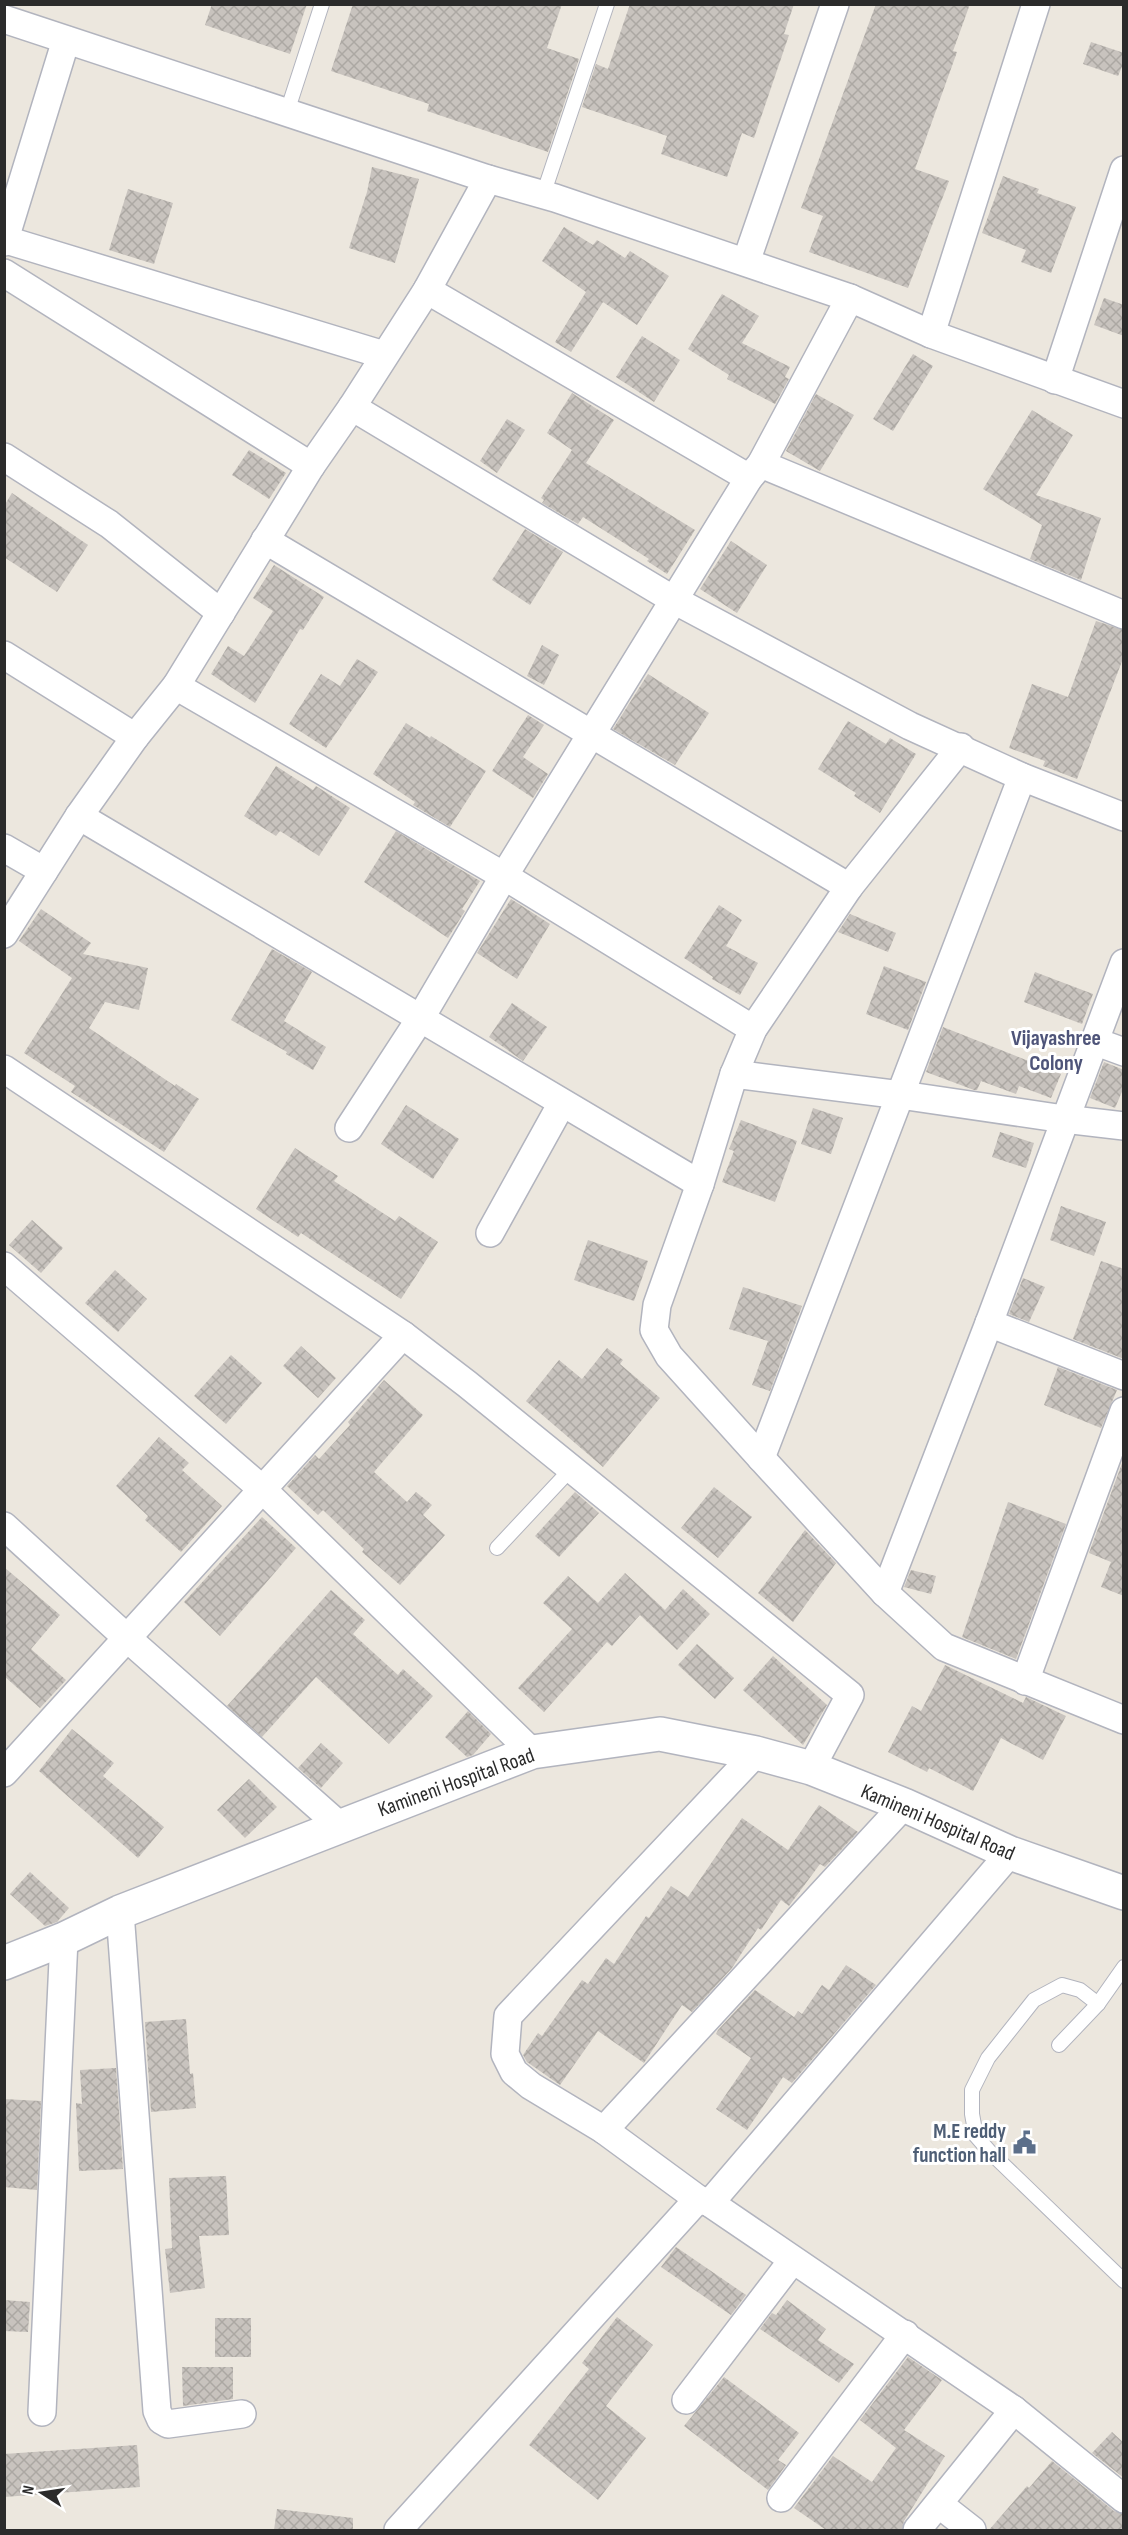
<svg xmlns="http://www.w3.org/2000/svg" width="1128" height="2535" font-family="'Sofia Sans Condensed',sans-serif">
	<defs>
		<pattern id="building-cross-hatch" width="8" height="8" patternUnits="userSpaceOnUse" patternTransform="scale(1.5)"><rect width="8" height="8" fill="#c8c3be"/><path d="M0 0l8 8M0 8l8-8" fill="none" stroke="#aca8a3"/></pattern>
	</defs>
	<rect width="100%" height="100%" fill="#ece7de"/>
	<g fill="url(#building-cross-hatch)">
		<polygon points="212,4 307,4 290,54 205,25"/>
		<polygon points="353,4 562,4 547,48 579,59 548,152 427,111 429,104 331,71"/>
		<polygon points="630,4 794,4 784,34 789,35 754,138 742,133 727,177 661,154 667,136 582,107 596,64 608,69"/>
		<polygon points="876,4 970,4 953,51 957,52 915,169 949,181 908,288 809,252 823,216 801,208"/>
		<polygon points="1091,42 1124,53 1124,62 1118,76 1083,64"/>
		<polygon points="372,167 419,179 395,263 349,248 367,192"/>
		<polygon points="1003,176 1039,189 1037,193 1076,207 1051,273 1021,262 1026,250 982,233"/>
		<polygon points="128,189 173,203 154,264 109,250"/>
		<polygon points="564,227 593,245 597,240 625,258 630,251 669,276 637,325 603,302 571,352 555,342 586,292 542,261"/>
		<polygon points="722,294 759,316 742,343 790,367 785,377 789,379 775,404 727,379 729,375 688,349"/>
		<polygon points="1104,298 1124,305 1124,336 1094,325"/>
		<polygon points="642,336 680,360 654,402 616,377"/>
		<polygon points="913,354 933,366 893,431 873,419"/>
		<polygon points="572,393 614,420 586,463 695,530 667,574 647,561 649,559 583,517 578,524 542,503 544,500 541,498 572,450 547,433"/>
		<polygon points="816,394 854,415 820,471 786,451"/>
		<polygon points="1032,410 1073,435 1036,495 1101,518 1081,580 1030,559 1042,525 983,489"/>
		<polygon points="507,419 525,430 497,473 480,461"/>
		<polygon points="249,450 286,473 269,499 232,475"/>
		<polygon points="12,493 88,545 57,592 4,557 4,506"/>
		<polygon points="525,529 563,552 530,605 492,580"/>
		<polygon points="731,541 767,565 737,613 700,589"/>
		<polygon points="274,565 324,597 303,630 300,629 255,703 211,674 228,646 244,656 273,611 253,598"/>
		<polygon points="1096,621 1124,630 1124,656 1077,779 1043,766 1045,761 1009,748 1032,684 1068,697"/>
		<polygon points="542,645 559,655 544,685 527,676"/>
		<polygon points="357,659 378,672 326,748 289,724 321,674 340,686"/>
		<polygon points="648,674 709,713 675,765 613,729"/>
		<polygon points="528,715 544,725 523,757 548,774 533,798 492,771"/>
		<polygon points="848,721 886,744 890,738 916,754 880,813 854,796 856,793 818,769"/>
		<polygon points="406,723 430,738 431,736 486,771 450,827 413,805 415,802 373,774"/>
		<polygon points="276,766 313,790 316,786 350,808 319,856 280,831 276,836 244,816"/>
		<polygon points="396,831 480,881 462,909 465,911 448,938 364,882"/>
		<polygon points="511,899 550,924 517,979 477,953"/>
		<polygon points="719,905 742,920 726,946 758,963 740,995 712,979 713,977 684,958"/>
		<polygon points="41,909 91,943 83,954 148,968 139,1010 105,1002 89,1028 175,1086 176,1084 199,1099 164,1152 71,1092 75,1086 24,1053 72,978 19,941"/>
		<polygon points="850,914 896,933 888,952 838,932"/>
		<polygon points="272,949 312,972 284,1021 326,1047 313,1070 286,1054 287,1052 231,1020"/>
		<polygon points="884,966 926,982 908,1030 866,1014"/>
		<polygon points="1035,972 1093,994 1082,1024 1024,1002"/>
		<polygon points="512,1003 547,1027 523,1061 489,1037"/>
		<polygon points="943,1027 1061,1074 1051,1098 1019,1086 1016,1094 981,1081 977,1090 974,1090 926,1072"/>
		<polygon points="1104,1062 1124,1070 1124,1087 1115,1108 1090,1098"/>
		<polygon points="406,1105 459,1139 433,1179 381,1144"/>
		<polygon points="813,1108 843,1118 831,1154 801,1144"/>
		<polygon points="741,1120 797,1141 775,1202 722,1182 734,1151 729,1149"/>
		<polygon points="1000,1132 1034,1143 1026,1168 992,1157"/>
		<polygon points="295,1148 338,1176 334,1181 395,1221 399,1216 438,1242 401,1299 301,1233 298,1237 256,1209"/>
		<polygon points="1061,1206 1106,1222 1094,1256 1050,1240"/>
		<polygon points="32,1220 63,1248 41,1273 9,1245"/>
		<polygon points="588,1240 648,1261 634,1301 574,1280"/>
		<polygon points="1101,1261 1124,1269 1124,1359 1073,1339"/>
		<polygon points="115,1270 147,1299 118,1332 85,1303"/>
		<polygon points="1023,1278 1045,1287 1029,1322 1009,1314"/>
		<polygon points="743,1287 802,1306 770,1391 752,1385 768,1341 729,1329"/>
		<polygon points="301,1346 336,1378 318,1398 283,1366"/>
		<polygon points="607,1348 623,1360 620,1364 660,1398 603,1467 526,1401 559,1360 582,1379"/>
		<polygon points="231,1355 262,1383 226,1424 194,1396"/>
		<polygon points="1058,1367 1117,1390 1101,1428 1044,1405"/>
		<polygon points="384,1380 423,1415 374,1472 407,1502 416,1492 432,1505 423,1515 445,1535 400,1585 362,1552 364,1549 323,1510 318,1515 287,1486 315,1455 319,1459 350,1425 348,1422"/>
		<polygon points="159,1437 189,1463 182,1470 222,1506 181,1552 145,1520 148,1516 116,1486"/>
		<polygon points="1124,1458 1124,1596 1101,1587 1111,1562 1089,1553"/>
		<polygon points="714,1487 752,1517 718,1558 681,1528"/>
		<polygon points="575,1492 599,1513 559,1557 535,1536"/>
		<polygon points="1008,1502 1066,1524 1016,1659 962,1637"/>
		<polygon points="262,1517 296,1548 220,1636 184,1602"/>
		<polygon points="805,1530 836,1563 793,1622 758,1593"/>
		<polygon points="4,1567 60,1615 31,1649 66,1680 40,1708 4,1676"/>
		<polygon points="911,1570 936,1576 931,1594 904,1587"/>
		<polygon points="625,1573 665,1610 683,1589 710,1614 677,1650 640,1615 612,1646 607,1642 544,1712 518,1688 572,1629 543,1603 568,1576 598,1603"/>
		<polygon points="331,1590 365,1620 353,1634 398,1675 403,1669 433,1696 389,1744 316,1677 262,1737 227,1706"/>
		<polygon points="697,1644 734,1678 715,1699 678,1665"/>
		<polygon points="773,1656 827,1705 803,1745 743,1690"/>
		<polygon points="945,1665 1023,1703 1026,1697 1066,1716 1043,1760 1001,1738 973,1791 929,1768 927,1772 888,1752 912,1706 921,1711"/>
		<polygon points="468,1711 491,1734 473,1755 467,1757 445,1737"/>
		<polygon points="72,1729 114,1763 103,1776 164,1827 138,1858 39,1771"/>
		<polygon points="321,1743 343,1763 321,1788 298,1768"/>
		<polygon points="249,1779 277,1807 245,1838 217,1810"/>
		<polygon points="819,1805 858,1832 825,1867 820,1864 789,1906 781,1900 761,1930 758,1928 732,1968 692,2012 682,2005 644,2063 598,2031 560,2085 527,2062 523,2055 538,2033 542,2036 582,1980 588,1984 606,1958 614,1964 646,1916 649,1918 671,1886 688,1897 742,1818 788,1850"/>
		<polygon points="30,1872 69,1908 57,1922 45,1926 10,1894"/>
		<polygon points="846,1965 876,1985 792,2083 783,2077 747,2130 716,2109 751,2058 716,2034 718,2030 755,1990 794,2017 798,2011 802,2014 822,1985 829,1990"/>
		<polygon points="186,2019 190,2074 193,2073 196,2108 151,2112 145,2022"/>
		<polygon points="116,2068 123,2169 79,2171 76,2103 82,2104 80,2070"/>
		<polygon points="4,2099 41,2101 37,2190 4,2187"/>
		<polygon points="226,2176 229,2235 199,2236 205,2288 170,2293 165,2249 172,2248 169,2178"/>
		<polygon points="676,2247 746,2295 731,2315 661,2267"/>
		<polygon points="4,2300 30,2302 28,2332 4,2331"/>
		<polygon points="787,2300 826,2329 818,2340 854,2364 839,2383 760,2329 772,2313 776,2315"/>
		<polygon points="617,2317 653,2345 606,2406 646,2438 598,2500 529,2445 589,2369 582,2363"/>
		<rect x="215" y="2318" width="36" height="39"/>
		<polygon points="908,2357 942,2380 904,2430 945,2456 904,2521 902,2530 826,2530 794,2508 833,2456 872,2482 896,2448 860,2420"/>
		<polygon points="182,2367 233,2367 233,2399 183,2406"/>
		<polygon points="724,2377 799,2433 778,2460 786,2465 768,2490 684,2426"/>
		<polygon points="1112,2432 1124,2443 1124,2478 1092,2453"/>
		<polygon points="137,2445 140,2487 4,2497 4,2454"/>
		<polygon points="1052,2461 1114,2511 1124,2514 1124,2530 989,2530 1027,2486 1029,2488"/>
		<polygon points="277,2509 353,2518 353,2530 274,2530"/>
	</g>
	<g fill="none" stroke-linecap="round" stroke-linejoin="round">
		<defs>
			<g id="service">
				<polyline points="287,112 322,4"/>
				<polyline points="543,195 607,4"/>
				<polyline points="497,1548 571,1469"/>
				<polyline points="1098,2004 1080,1990 1062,1985 1034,2000 988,2058 972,2090 972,2114 976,2136 990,2152 1124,2281"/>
				<polyline points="1059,2045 1098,2004 1124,1967"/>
			</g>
			<g id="minor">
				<polyline points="4,19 488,179 555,198 850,298 931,334 1124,404"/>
				<polyline points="6,240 384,355"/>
				<polyline points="4,242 66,40"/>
				<polyline points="746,262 835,4"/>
				<polyline points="4,273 311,466"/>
				<polyline points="427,290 749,478"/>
				<polyline points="931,334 1036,4"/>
				<polyline points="1055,380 1124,170"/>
				<polyline points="352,407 674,600 910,726 1022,777 1124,817"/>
				<polyline points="4,457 109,524 221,613"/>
				<polyline points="761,464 1124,615"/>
				<polyline points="265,540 849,887"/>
				<polyline points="4,655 135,737"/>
				<polyline points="176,686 504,876 753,1029"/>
				<polyline points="961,747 849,887 753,1029 734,1074 700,1184 657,1305 654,1330 669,1356 761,1458 885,1593 944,1647 1124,1720"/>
				<polyline points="79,816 700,1184"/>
				<polyline points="4,848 44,871"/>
				<polyline points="4,934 79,816 135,737 176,686 311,466 352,407 427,290 488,179"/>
				<polyline points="1094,1041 1124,1052"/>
				<polyline points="4,1069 403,1335 4,1773"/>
				<polyline points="734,1074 901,1095 1064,1119 1124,1126"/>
				<polyline points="349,1128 420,1019 504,876 749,478 761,464 850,298"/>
				<polyline points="490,1233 562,1103"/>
				<polyline points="4,1266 262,1489 532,1752"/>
				<polyline points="989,1323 1124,1376"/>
				<polyline points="403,1335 467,1384 850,1695 811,1768"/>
				<polyline points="761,1458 1022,777"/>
				<polyline points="4,1526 127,1638 340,1826"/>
				<polyline points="885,1593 989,1323 1124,963"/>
				<polyline points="1025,1681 1124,1411"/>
				<polyline points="756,1753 508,2016 505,2054 514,2072 531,2086 604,2130 698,2199 710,2203 1014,2410 1124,2499"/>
				<polyline points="120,1912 157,2411 161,2420 168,2424 242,2414"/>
				<polyline points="604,2130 904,1805"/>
				<polyline points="710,2203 1010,1853"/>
				<polyline points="686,2400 792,2261"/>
				<polyline points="42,2412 64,1939"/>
				<polyline points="781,2498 905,2334"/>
				<polyline points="940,2505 972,2530"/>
				<polyline points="398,2530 698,2199"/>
				<polyline points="917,2530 1014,2410"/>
			</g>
			<polyline id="tertiary" points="4,1963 64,1939 120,1912 532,1752 660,1734 756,1753 811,1768 904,1805 1010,1853 1124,1893"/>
		</defs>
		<use href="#service" stroke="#b2b4be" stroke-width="16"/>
		<use href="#minor" stroke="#b2b4be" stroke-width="30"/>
		<use href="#tertiary" stroke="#b2b4be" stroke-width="36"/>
		<use href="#service" stroke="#fff" stroke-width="14"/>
		<use href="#minor" stroke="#fff" stroke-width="27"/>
		<use href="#tertiary" stroke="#fff" stroke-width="33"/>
	</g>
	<defs>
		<symbol id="civic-bare" viewBox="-9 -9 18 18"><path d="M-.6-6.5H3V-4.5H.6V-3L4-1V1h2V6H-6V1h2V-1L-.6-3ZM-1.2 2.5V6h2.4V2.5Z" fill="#5c6f8a" stroke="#fff" stroke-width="2.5" paint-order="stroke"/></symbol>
	</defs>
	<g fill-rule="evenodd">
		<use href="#civic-bare" x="1008" y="2126" width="33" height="33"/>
	</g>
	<g text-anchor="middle" stroke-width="6" stroke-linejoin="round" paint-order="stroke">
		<g font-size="21" fill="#2b2b2b" stroke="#fff">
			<text transform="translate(456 1782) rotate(-20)" y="7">Kamineni Hospital Road</text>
			<text transform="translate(938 1822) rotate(23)" y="7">Kamineni Hospital Road</text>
		</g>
		<g font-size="21" font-weight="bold" fill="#4e5e75" stroke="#fff" text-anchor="end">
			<text x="1006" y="2138">M.E reddy<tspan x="1006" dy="24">function hall</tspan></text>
		</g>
		<g font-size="22" font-weight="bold" fill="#4e5479" stroke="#fff">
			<text x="1056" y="1045">Vijayashree<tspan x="1056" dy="25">Colony</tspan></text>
		</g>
	</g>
	<rect width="1128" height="2535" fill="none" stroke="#2b2b2b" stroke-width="12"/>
	<g transform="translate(42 2493) rotate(282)" stroke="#ffffff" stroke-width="4.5" paint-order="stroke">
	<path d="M0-4.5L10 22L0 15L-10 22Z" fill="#2b2b2b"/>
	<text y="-9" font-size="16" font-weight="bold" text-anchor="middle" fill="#2b2b2b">N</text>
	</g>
</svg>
